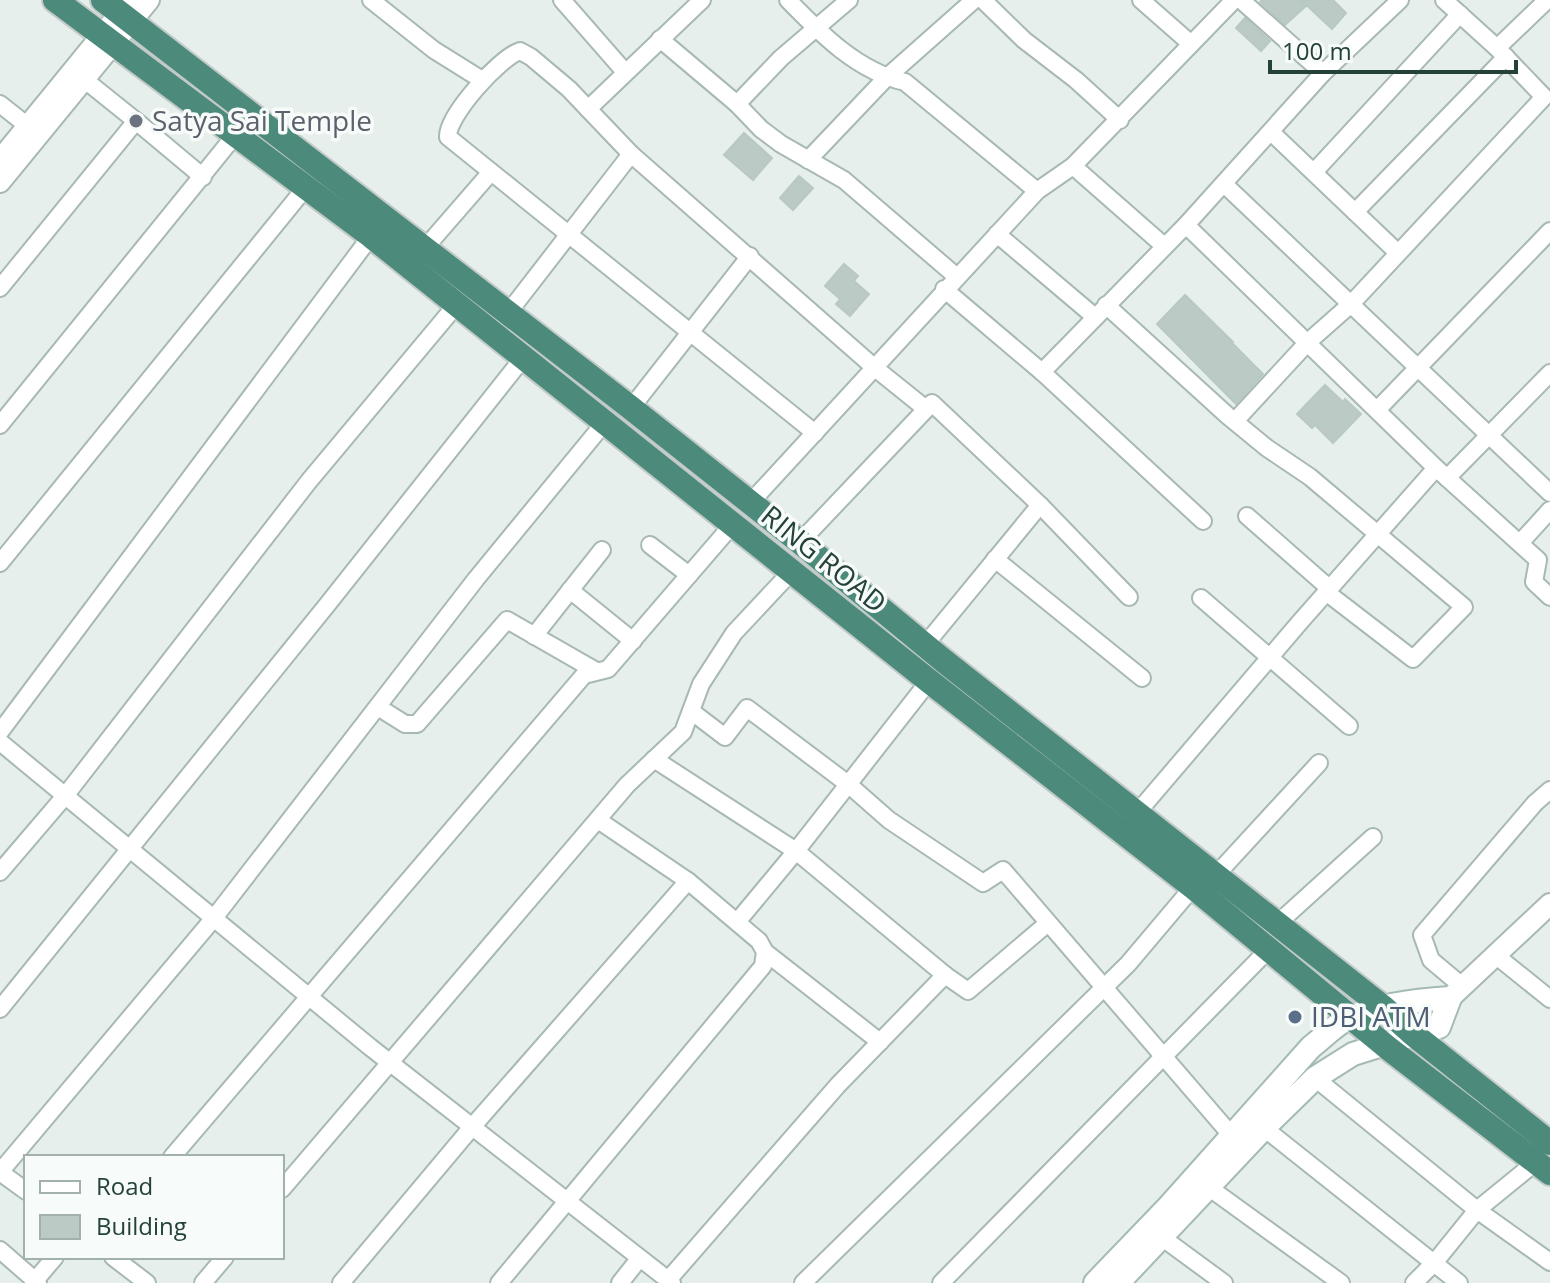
<svg xmlns="http://www.w3.org/2000/svg" width="1550" height="1283" font-family="'Open Sans',sans-serif">
	<rect width="100%" height="100%" fill="#e6efeb"/>
	<g fill="#bbcac4" stroke="#b8c9c2" stroke-width="2">
		<polygon points="1262,0 1299,0 1306,6 1285,25 1260,2"/>
		<polygon points="1301,0 1333,0 1346,13 1332,29"/>
		<polygon points="1245,18 1270,41 1261,51 1236,28"/>
		<polygon points="744,133 772,158 753,180 724,155"/>
		<polygon points="799,176 813,188 793,210 780,198"/>
		<polygon points="844,264 858,276 854,281 869,294 850,316 836,304 840,299 825,286"/>
		<polygon points="1185,295 1233,342 1232,343 1263,374 1236,404 1157,324"/>
		<polygon points="1325,385 1343,402 1345,399 1361,414 1333,443 1315,425 1312,428 1297,414"/>
	</g>
	<g fill="none" stroke-linecap="round" stroke-linejoin="round">
		<defs>
			<g id="minor">
				<polyline points="371,0 434,50 482,80"/>
				<polyline points="562,0 625,72"/>
				<path d="M 788,0 C 821,34 857,71 905,82 L 1037,191"/>
				<polyline points="983,0 1024,40 1076,80 1120,120"/>
				<polyline points="1141,0 1190,43"/>
				<polyline points="1241,0 1323,73"/>
				<polyline points="660,39 737,104 781,58 849,0"/>
				<polyline points="1497,48 1547,0"/>
				<polyline points="75,72 136,121"/>
				<polyline points="0,104 29,127"/>
				<polyline points="737,104 761,129 781,144 844,180 957,277"/>
				<polyline points="588,109 702,0"/>
				<polyline points="1271,132 1397,252"/>
				<polyline points="808,160 886,78 974,0"/>
				<polyline points="1073,166 1163,245"/>
				<polyline points="1314,172 1460,14"/>
				<polyline points="1224,184 1550,493"/>
				<polyline points="1355,212 1506,57"/>
				<polyline points="1186,225 1436,468 1538,560 1534,582 1550,597"/>
				<polyline points="997,234 1095,317"/>
				<polyline points="425,248 491,172"/>
				<polyline points="0,288 136,121 203,177"/>
				<polyline points="944,289 1042,372 1203,521"/>
				<polyline points="1106,305 1228,416 1267,448 1310,477 1464,607 1413,659 1326,592"/>
				<polyline points="508,313 631,154"/>
				<polyline points="1042,372 1186,225 1323,73 1400,0"/>
				<polyline points="631,408 750,256"/>
				<polyline points="1377,410 1550,231"/>
				<polyline points="1235,421 1308,342 1351,304 1544,97 1497,48 1444,0"/>
				<polyline points="0,425 236,134"/>
				<path d="M 815,433 L 448,137 C 447,116 499,58 520,51 L 531,57 L 569,89 L 631,154 L 875,368 L 926,409"/>
				<polyline points="1447,478 1550,373"/>
				<polyline points="750,503 1037,191 1073,166 1234,0"/>
				<polyline points="1040,505 1129,597"/>
				<polyline points="1247,516 1329,588"/>
				<polyline points="800,542 932,403 1040,505 925,645"/>
				<polyline points="1520,543 1550,510"/>
				<polyline points="650,545 689,575"/>
				<polyline points="995,559 1142,678"/>
				<polyline points="0,563 306,187"/>
				<polyline points="570,590 633,641"/>
				<polyline points="1201,598 1349,726"/>
				<polyline points="534,636 602,550"/>
				<polyline points="378,707 405,724 417,724 507,620 596,671"/>
				<polyline points="691,711 725,737 747,708 848,784 889,820 983,883 1003,870 1232,1136"/>
				<polyline points="0,732 371,236"/>
				<polyline points="0,742 370,1047 672,1283"/>
				<polyline points="654,759 796,851 929,681"/>
				<polyline points="1137,813 1300,622 1436,468"/>
				<polyline points="598,820 688,881"/>
				<polyline points="0,872 65,796 309,481 457,304"/>
				<polyline points="1216,875 1319,763"/>
				<polyline points="1277,924 1373,837"/>
				<polyline points="765,952 880,1042"/>
				<polyline points="1494,954 1550,999"/>
				<polyline points="945,975 968,991 1048,923"/>
				<polyline points="1462,986 1431,960 1422,935 1535,803 1550,790"/>
				<polyline points="0,1009 327,605 523,358"/>
				<polyline points="1315,1078 1477,1210 1536,1162"/>
				<polyline points="1264,1128 1459,1283"/>
				<polyline points="172,1157 584,675 608,669 733,524"/>
				<polyline points="0,1172 214,918 476,579 605,422"/>
				<polyline points="0,1172 26,1191"/>
				<polyline points="1200,1181 1341,1283"/>
				<polyline points="282,1189 627,785 683,732 701,684 734,633 792,571"/>
				<polyline points="1160,1236 1224,1283"/>
				<polyline points="0,1250 38,1283"/>
				<polyline points="113,1257 147,1283"/>
				<polyline points="668,1280 838,1085 945,975 796,851 737,922"/>
				<polyline points="33,1283 55,1257"/>
				<polyline points="203,1283 225,1257"/>
				<polyline points="341,1283 472,1127 688,881 759,941 765,952 763,966 499,1283"/>
				<polyline points="620,1283 639,1259"/>
				<polyline points="803,1283 1128,964 1193,887"/>
				<polyline points="941,1283 1269,949"/>
				<polyline points="1414,1283 1435,1262 1477,1210 1550,1262"/>
			</g>
			<g id="tertiary">
				<polyline points="0,160 129,2"/>
				<polyline points="0,182 149,0"/>
				<polyline points="1450,998 1550,904"/>
			</g>
			<path id="secondary" d="M 1095,1283 L 1169,1206 L 1311,1047 C 1324,1037 1337,1023 1351,1017 C 1381,1004 1418,1000 1450,998 L 1439,1027 L 1353,1054 L 1315,1078 L 1264,1128 L 1118,1283"/>
			<g id="trunk">
				<polyline points="55,0 371,236 929,681 1193,887 1388,1048 1550,1173"/>
				<polyline points="103,0 631,408 800,542 944,661 1384,1008 1413,1034 1550,1143"/>
			</g>
		</defs>
		<use href="#minor" stroke="#a8b8b2" stroke-width="20"/>
		<use href="#tertiary" stroke="#a8b8b2" stroke-width="24"/>
		<use href="#secondary" stroke="#a4bbb3" stroke-width="26"/>
		<use href="#trunk" stroke="#c2cac8" stroke-width="28"/>
		<use href="#minor" stroke="#fff" stroke-width="16"/>
		<use href="#tertiary" stroke="#fff" stroke-width="20"/>
		<use href="#secondary" stroke="#fff" stroke-width="22"/>
		<use href="#trunk" stroke="#4c8a7c" stroke-width="24"/>
	</g>
	<circle fill="#6b7280" stroke="#f7fbf9" stroke-width="3" cx="136" cy="121" r="8"/>
	<circle fill="#5c6f8a" stroke="#f7fbf9" stroke-width="3" cx="1295" cy="1017" r="8"/>
	<g text-anchor="middle" stroke-width="7" stroke-linejoin="round" paint-order="stroke">
		<g font-size="28" fill="#5b616d" stroke="#f7fbf9" text-anchor="start">
			<text x="152" y="131">Satya Sai Temple</text>
		</g>
		<g font-size="28" fill="#24423a" stroke="#f7fbf9">
			<text transform="translate(824 559) rotate(39)" y="10">RING ROAD</text>
		</g>
		<g font-size="28" fill="#4e5e75" stroke="#f7fbf9" text-anchor="start">
			<text x="1311" y="1027">IDBI ATM</text>
		</g>
	</g>
	<rect x="24" y="1155" width="260" height="104" fill="#f7fbf9" stroke="#a3b1ad" stroke-width="2"/>
	<rect x="40" y="1181" width="40" height="12" fill="#ffffff" stroke="#a3b1ad" stroke-width="2"/>
	<text x="96" y="1195" font-size="24" fill="#24423a">Road</text>
	<rect x="40" y="1215" width="40" height="24" fill="#bbcac4" stroke="#a3b1ad" stroke-width="2"/>
	<text x="96" y="1235" font-size="24" fill="#24423a">Building</text>
	<path d="M1270 60v12h246v-12" fill="none" stroke="#24423a" stroke-width="4"/>
	<text x="1282" y="60" font-size="24" fill="#24423a" stroke="#f7fbf9" stroke-width="6" paint-order="stroke">100 m</text>
</svg>
